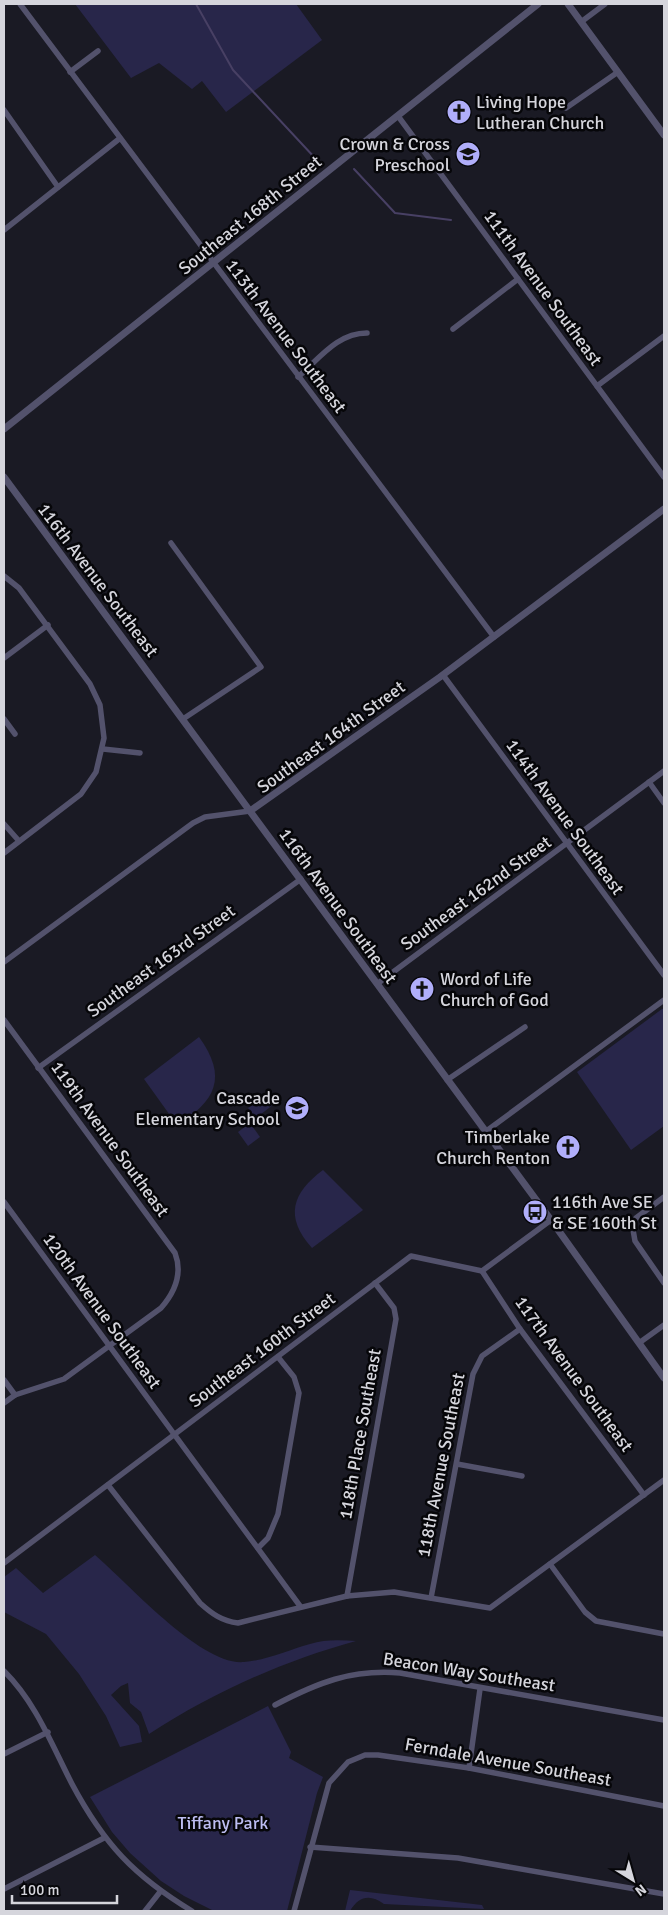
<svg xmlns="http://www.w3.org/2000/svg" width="668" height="1915" font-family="Signika,sans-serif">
	<rect width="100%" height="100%" fill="#1a1a24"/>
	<g fill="#28264a">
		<polygon points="75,4 296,4 322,40 226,112 202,81 192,89 159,63 131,78"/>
		<polygon points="662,1009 664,1009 664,1126 631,1150 577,1072"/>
		<path d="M 199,1037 C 228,1077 216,1101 177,1125 L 144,1079 Z"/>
		<polygon points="270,1092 278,1101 256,1118 248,1108"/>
		<polygon points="250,1123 260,1137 248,1146 238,1132"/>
		<path d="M 323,1170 L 363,1210 L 312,1248 C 284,1217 292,1193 323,1170 Z"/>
		<path d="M 95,1555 C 128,1583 201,1666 244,1662 C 268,1660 288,1650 310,1644 C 325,1639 341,1640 356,1641 C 283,1661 214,1692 149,1734 L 141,1712 L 130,1703 L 128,1683 L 121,1686 L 111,1695 L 139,1726 L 142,1742 L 120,1747 L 106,1716 L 79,1674 L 46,1634 L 4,1612 L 4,1577 L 16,1568 L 43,1593 Z"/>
		<polygon points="268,1706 291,1752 289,1758 323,1777 317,1793 287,1911 214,1911 184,1896 161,1881 130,1853 112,1832 90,1797"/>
		<path d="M 350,1890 L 482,1905 L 484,1909 L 384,1904 C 370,1894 359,1896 350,1911 L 345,1911 Z"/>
	</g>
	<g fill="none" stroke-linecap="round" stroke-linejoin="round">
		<g stroke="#484064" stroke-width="2">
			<polyline points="196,4 233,70 315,158"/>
			<polyline points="354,169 395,213 451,220"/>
		</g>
		<g stroke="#53526c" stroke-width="5.5">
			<polyline points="20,4 494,637"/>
			<polyline points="581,22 605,4"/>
			<polyline points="70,72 98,51"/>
			<polyline points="566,108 618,72"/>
			<polyline points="4,110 58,187"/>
			<polyline points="398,116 664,477"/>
			<polyline points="4,230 119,139"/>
			<polyline points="453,329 518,279"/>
			<path d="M 298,377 C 319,359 337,333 367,333"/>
			<polyline points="597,386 664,336"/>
			<polyline points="171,543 261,667 183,719"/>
			<polyline points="4,576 19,588 90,684 100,705 104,738 96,772 81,794 4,853"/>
			<polyline points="4,658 48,625"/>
			<polyline points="443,675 664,975"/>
			<polyline points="4,719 15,734"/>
			<polyline points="103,749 140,753"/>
			<polyline points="649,782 664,803"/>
			<polyline points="4,824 19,841"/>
			<polyline points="4,962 193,823 205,817 250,811"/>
			<polyline points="377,984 664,771"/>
			<path d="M 4,1020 L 175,1253 C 183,1274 175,1292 161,1308 L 64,1379 L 15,1395 L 4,1403"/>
			<polyline points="38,1068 301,879"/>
			<polyline points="447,1080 525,1027"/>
			<polyline points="485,1132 664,1000"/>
			<polyline points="664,1197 636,1218 632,1224 635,1241 664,1283"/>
			<polyline points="4,1202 300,1606"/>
			<polyline points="482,1271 520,1329 644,1495"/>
			<polyline points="639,1343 664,1325"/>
			<polyline points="4,1380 15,1395"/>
			<polyline points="457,1464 522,1476"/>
			<path d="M 108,1485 L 200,1603 C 212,1614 222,1621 238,1623 L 347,1596 L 394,1592 L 490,1608 L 664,1480"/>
			<polyline points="258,1548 268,1538 278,1514 299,1393 294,1377 278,1357"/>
			<polyline points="4,1563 411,1256 482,1271 551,1220"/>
			<polyline points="550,1564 585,1612 596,1621 664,1634"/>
			<polyline points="347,1596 396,1319 394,1308 375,1283"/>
			<polyline points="431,1598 473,1374 482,1356 520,1329"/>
			<path d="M 4,1671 C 36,1703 51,1743 72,1784 C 104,1844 134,1876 192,1911"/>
			<path d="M 275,1705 C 317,1683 351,1669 400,1673 L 664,1720"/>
			<polyline points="4,1754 48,1732"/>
			<polyline points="469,1768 480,1689"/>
			<polyline points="310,1847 458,1858 664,1894"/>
			<polyline points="4,1889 104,1838"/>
			<polyline points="145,1911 160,1892"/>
			<polyline points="294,1911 329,1783 348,1762 365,1755 378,1755 469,1768 664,1806"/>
		</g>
		<g stroke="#53526c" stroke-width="7">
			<polyline points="568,4 664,135"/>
			<polyline points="4,429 538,4"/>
			<polyline points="4,477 551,1220 664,1378"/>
			<polyline points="250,811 440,677 664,509"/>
		</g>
	</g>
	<defs>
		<symbol id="church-disc" viewBox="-11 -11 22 22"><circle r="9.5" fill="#b0aefa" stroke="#060609"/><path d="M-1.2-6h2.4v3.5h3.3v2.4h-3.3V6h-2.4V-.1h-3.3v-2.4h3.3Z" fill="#111"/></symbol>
		<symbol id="school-disc" viewBox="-11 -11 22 22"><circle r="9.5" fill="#b0aefa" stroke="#060609"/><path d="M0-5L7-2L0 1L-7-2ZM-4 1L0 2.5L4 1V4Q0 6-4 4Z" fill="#111"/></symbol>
		<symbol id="bus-disc" viewBox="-11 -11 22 22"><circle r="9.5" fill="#b0aefa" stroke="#060609"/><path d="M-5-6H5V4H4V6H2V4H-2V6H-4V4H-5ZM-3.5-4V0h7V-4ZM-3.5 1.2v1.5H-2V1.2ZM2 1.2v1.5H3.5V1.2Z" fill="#111"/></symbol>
	</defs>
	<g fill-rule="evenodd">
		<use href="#church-disc" x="445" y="98" width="28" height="28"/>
		<use href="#school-disc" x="454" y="140" width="28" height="28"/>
		<use href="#church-disc" x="408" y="975" width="28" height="28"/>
		<use href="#school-disc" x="283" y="1094" width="28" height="28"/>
		<use href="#church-disc" x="554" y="1133" width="28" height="28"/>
		<use href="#bus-disc" x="521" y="1198" width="28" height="28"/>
	</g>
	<g text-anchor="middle" stroke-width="5" stroke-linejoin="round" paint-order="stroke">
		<g font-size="18" fill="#d5d5dc" stroke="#060609" text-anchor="start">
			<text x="476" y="108">Living Hope<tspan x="476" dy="21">Lutheran Church</tspan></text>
			<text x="450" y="150" text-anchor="end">Crown &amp; Cross<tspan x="450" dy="21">Preschool</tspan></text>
			<text x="440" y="985">Word of Life<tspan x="440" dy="21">Church of God</tspan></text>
			<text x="280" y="1104" text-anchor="end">Cascade<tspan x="280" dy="21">Elementary School</tspan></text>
			<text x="550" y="1143" text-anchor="end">Timberlake<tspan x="550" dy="21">Church Renton</tspan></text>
			<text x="552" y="1208">116th Ave SE<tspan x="552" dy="21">&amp; SE 160th St</tspan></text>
		</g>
		<g font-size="18" fill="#d5d5dc" stroke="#060609">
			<text transform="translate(250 215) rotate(-39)" y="6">Southeast 168th Street</text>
			<text transform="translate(543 288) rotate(54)" y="6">111th Avenue Southeast</text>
			<text transform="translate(286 336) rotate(53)" y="6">113th Avenue Southeast</text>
			<text transform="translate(98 580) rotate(53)" y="6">116th Avenue Southeast</text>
			<text transform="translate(331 737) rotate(-36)" y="6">Southeast 164th Street</text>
			<text transform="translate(565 817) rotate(54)" y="6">114th Avenue Southeast</text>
			<text transform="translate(476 893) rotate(-36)" y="6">Southeast 162nd Street</text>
			<text transform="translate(338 906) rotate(54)" y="6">116th Avenue Southeast</text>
			<text transform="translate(161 961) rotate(-36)" y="6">Southeast 163rd Street</text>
			<text transform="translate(110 1139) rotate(54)" y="6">119th Avenue Southeast</text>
			<text transform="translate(102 1311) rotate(54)" y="6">120th Avenue Southeast</text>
			<text transform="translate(262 1350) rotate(-37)" y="6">Southeast 160th Street</text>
			<text transform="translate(574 1374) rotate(54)" y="6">117th Avenue Southeast</text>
			<text transform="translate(360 1434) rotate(-80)" y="6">118th Place Southeast</text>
			<text transform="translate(441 1465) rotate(-79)" y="6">118th Avenue Southeast</text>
			<text transform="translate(469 1672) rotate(9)" y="6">Beacon Way Southeast</text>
			<text transform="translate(508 1762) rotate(10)" y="6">Ferndale Avenue Southeast</text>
		</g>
		<g font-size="18" fill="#bdbdf2" stroke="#060609">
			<text x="223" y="1829">Tiffany Park</text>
		</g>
	</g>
	<rect width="668" height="1915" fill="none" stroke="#d5d5dc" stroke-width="10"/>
	<g transform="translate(633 1880) rotate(143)" stroke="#060609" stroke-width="4" paint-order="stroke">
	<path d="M0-4L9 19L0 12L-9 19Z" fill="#d5d5dc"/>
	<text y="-8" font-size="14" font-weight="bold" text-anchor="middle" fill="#d5d5dc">N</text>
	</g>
	<path d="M12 1895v8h105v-8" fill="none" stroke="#d5d5dc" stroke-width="2.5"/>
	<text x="20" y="1895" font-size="15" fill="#d5d5dc" stroke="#060609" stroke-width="4" paint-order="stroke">100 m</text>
</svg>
